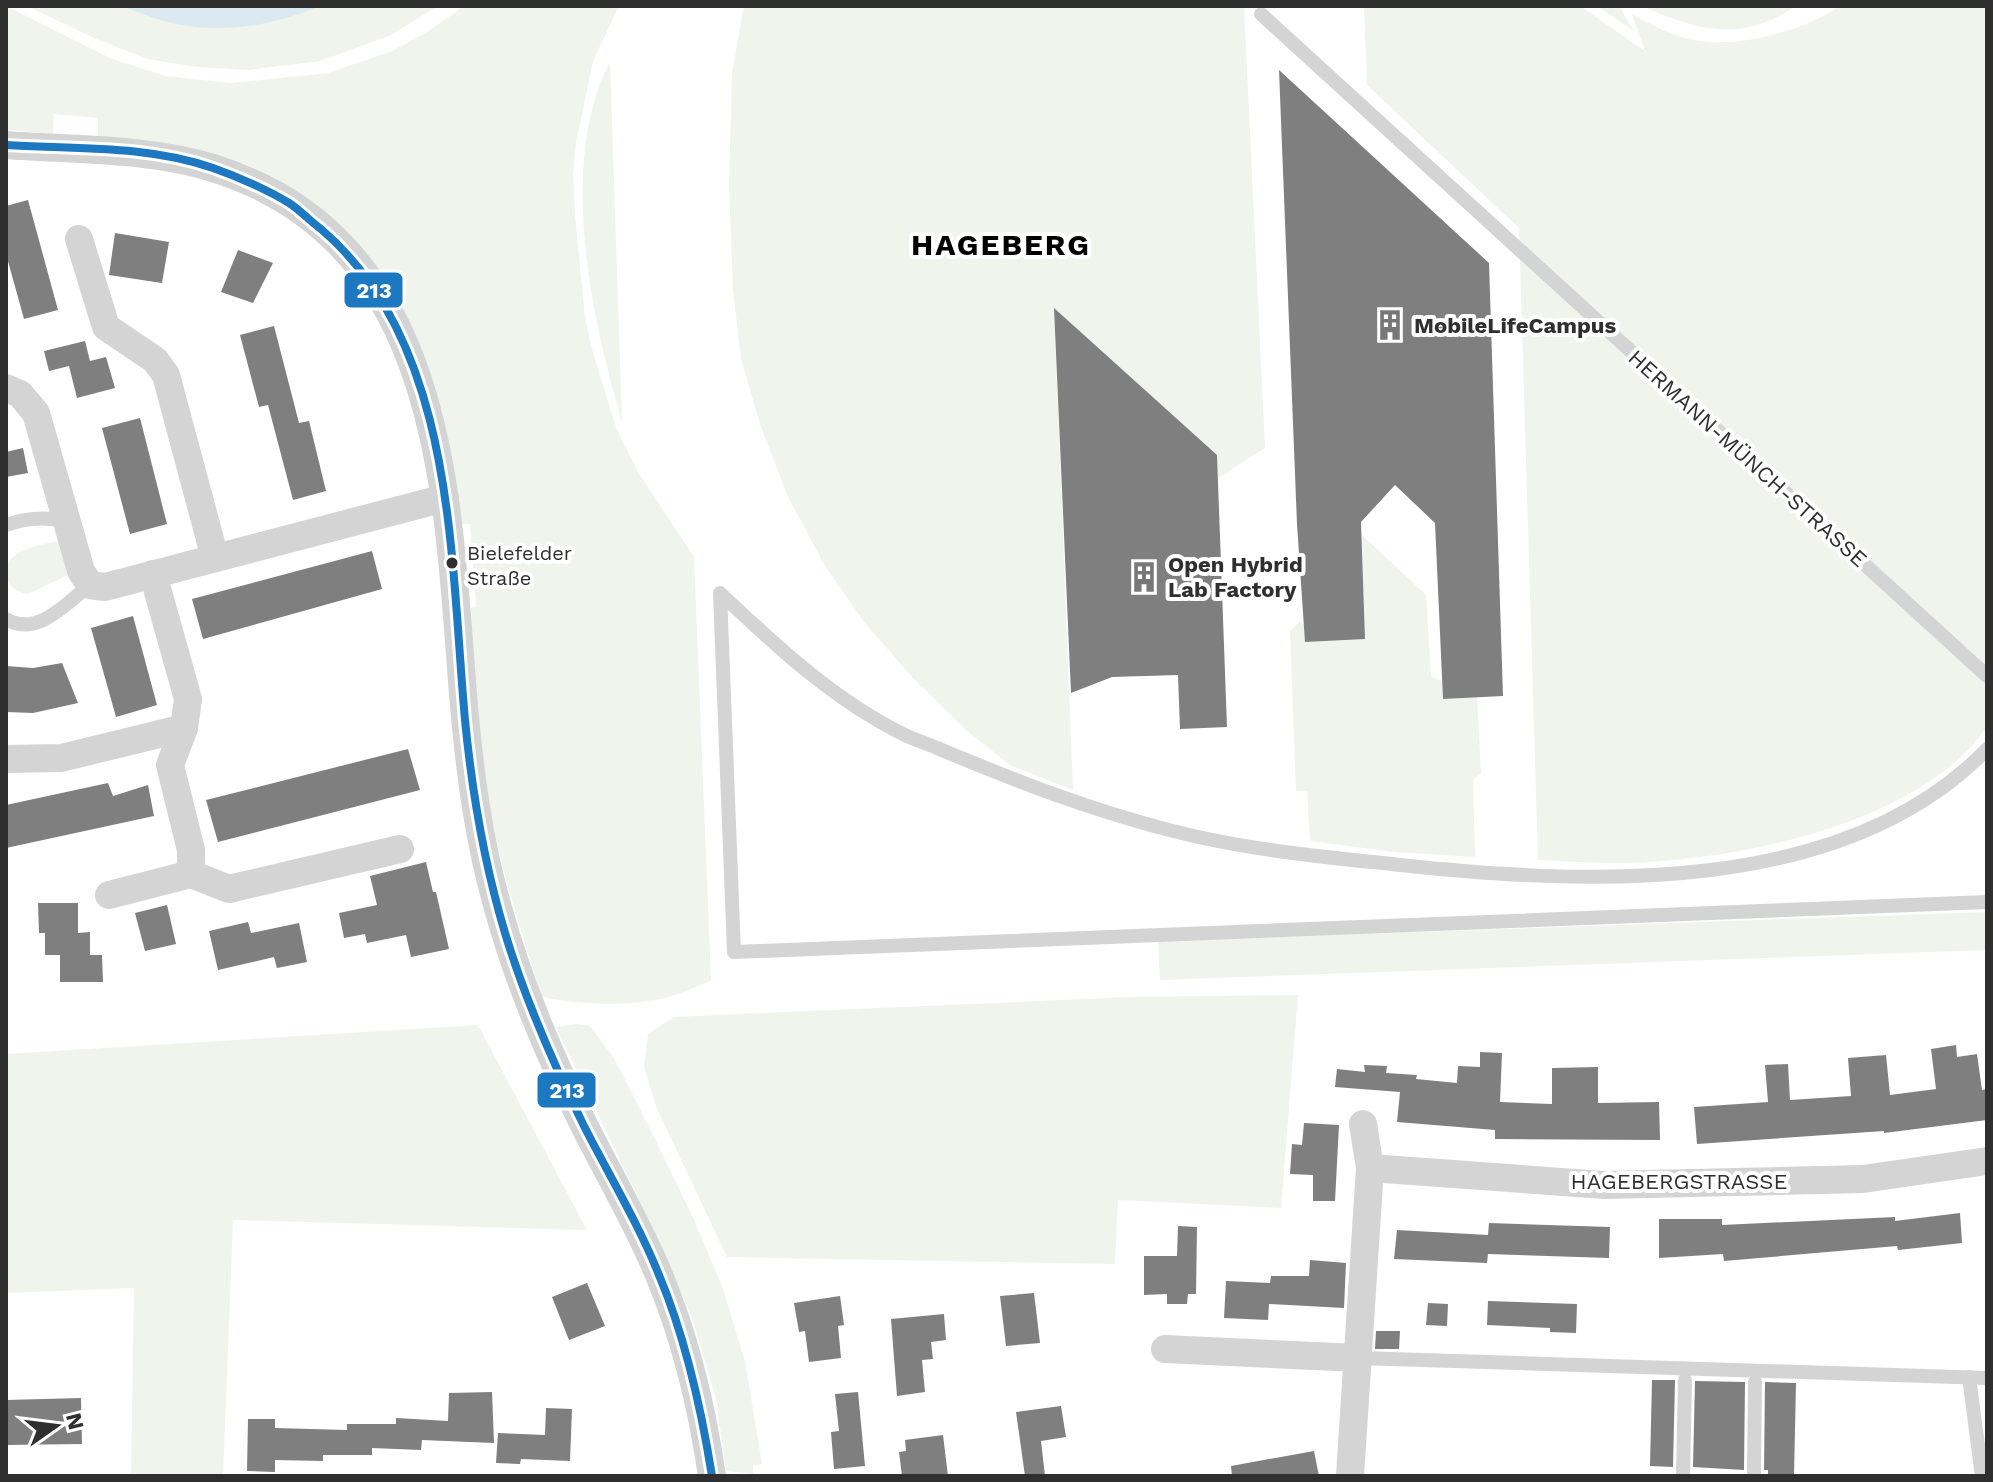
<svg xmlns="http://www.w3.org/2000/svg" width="1993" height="1482" font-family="'Work Sans',sans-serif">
	<rect width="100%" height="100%" fill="#fff"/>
	<g fill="#f1f4ed">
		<path d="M 6,6 L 110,58 L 165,76 L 231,83 L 328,73 L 392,51 L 427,32 L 464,6 L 619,6 L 593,61 L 576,143 L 573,174 L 575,215 L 585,318 L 593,353 L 617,430 L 638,472 L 694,557 L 711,981 C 697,986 683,993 669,997 C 629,1007 582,1005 542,997 C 523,937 503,877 491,815 C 477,747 475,677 471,608 L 476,607 L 470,524 L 462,524 C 455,486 450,447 441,410 C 417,310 353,214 259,170 C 210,147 152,140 98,137 L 98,118 L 54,114 L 53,134 L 6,130 Z"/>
		<polygon points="27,6 438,6 389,36 320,61 249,70 197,67 148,59 96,39"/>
		<polygon points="744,6 1244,6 1265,448 1218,478 1217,455 1054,309 1073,790 1010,765 967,731 912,677 864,622 824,564 788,497 761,427 741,359 733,290 729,185 732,73"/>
		<path d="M 1364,6 L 1580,6 L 1645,51 L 1632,14 C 1650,24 1668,34 1689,39 C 1734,50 1802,32 1840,6 L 1987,6 L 1987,726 C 1981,734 1975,743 1968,750 C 1889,830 1732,860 1623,863 C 1595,863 1566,861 1538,860 L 1519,228 L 1367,85 Z"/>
		<polygon points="1597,6 1619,6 1634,31"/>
		<path d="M 1642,6 L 1797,6 C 1786,12 1775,19 1763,23 C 1722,39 1680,23 1642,6 Z"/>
		<path d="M 610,62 L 622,422 C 592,319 557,163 610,62 Z"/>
		<polygon points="1362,535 1426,595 1431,676 1442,681 1443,699 1477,697 1481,773 1473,779 1475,857 1394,852 1310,841 1307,791 1296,791 1290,631 1300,621 1304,625 1306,642 1365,639"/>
		<path d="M 61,541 L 70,574 L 28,594 C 19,592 12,590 8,580 C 0,548 41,545 61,541 Z"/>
		<polygon points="1987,912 1987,950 1160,980 1158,941"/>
		<polygon points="1298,995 1281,1208 1118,1200 1115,1264 727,1257 657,1109 644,1067 648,1034 673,1017 1131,997"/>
		<polygon points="577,1024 590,1026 614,1058 657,1143 695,1222 723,1289 745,1361 762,1464 753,1466 753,1474 726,1471 716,1399 693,1320 659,1241 556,1027"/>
		<polygon points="478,1025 587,1230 233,1220 223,1476 131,1476 134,1288 6,1293 6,1054"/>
	</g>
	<path fill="#dbeaf0" d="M 120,6 L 320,6 C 273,26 218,35 167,22 C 152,18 136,11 120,6 Z"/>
	<g fill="#7f7f7f">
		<polygon points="1279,70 1489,263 1503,696 1443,699 1435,523 1395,485 1361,522 1365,639 1305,642 1297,524"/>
		<polygon points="28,200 58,310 24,319 6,254 6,206"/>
		<polygon points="115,233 169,242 162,283 109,275"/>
		<polygon points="238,250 273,263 253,303 221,292"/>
		<polygon points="1054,308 1217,455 1227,727 1180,729 1178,675 1112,677 1071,693"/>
		<polygon points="274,326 299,423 309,421 326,491 293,500 268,405 259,407 240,335"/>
		<polygon points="85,341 90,361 106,357 115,388 77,398 69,366 49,371 44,351"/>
		<polygon points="140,418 167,524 130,534 102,428"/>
		<polygon points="23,448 28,473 6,477 6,452"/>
		<polygon points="372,551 382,589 203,639 192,599"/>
		<polygon points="133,616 157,705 116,717 91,628"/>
		<polygon points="62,663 78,703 33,713 6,712 6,666 33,668"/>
		<polygon points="408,749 420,790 218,842 206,800"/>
		<polygon points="108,783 113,796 148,785 154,816 6,848 6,805"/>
		<polygon points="426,862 433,892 436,892 449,949 411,957 406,935 367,943 365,934 344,938 339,913 377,905 370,876"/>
		<polygon points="38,903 78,903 78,933 90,932 90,955 102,955 103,982 60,982 60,955 45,955 45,933 39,933"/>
		<polygon points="167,905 176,944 145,951 135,913"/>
		<polygon points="248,922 251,933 299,923 307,962 277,968 274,957 218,970 209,931"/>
		<polygon points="1956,1045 1957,1057 1977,1054 1982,1090 1987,1089 1987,1120 1884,1133 1884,1131 1697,1144 1694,1107 1768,1102 1765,1065 1788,1064 1790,1100 1851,1096 1848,1058 1886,1055 1890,1095 1936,1089 1931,1049"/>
		<polygon points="1480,1052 1502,1053 1500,1102 1552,1104 1552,1068 1598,1067 1598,1103 1659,1102 1660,1140 1495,1139 1495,1130 1397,1122 1400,1092 1335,1087 1337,1069 1365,1072 1364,1065 1387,1066 1386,1073 1417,1075 1416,1079 1457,1083 1458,1066 1480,1067"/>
		<polygon points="1304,1123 1339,1125 1335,1201 1313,1201 1313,1175 1290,1174 1292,1144 1302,1145"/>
		<polygon points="1960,1213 1962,1243 1898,1250 1897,1246 1724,1261 1723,1254 1659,1258 1659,1219 1722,1219 1722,1225 1895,1217 1895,1221"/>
		<polygon points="1489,1223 1610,1227 1609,1258 1488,1254 1487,1263 1394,1259 1397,1230 1488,1235"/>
		<polygon points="1178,1226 1197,1227 1196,1294 1188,1294 1187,1304 1167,1304 1167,1294 1144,1295 1144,1256 1177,1256"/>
		<polygon points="1310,1260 1346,1263 1344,1308 1269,1304 1268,1320 1224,1318 1226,1281 1270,1283 1271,1276 1309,1276"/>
		<polygon points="587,1283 605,1326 569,1340 552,1297"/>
		<polygon points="1034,1293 1040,1343 1006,1346 1000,1296"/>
		<polygon points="840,1296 844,1325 838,1326 841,1358 809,1362 805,1331 799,1332 794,1303"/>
		<polygon points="1488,1301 1577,1304 1576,1333 1550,1332 1550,1328 1487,1325"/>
		<polygon points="1428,1303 1448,1304 1447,1326 1426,1325"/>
		<polygon points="944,1314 946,1340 931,1342 933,1359 922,1360 925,1392 897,1396 891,1319"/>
		<polygon points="1376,1331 1400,1331 1399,1349 1375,1349"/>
		<polygon points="1652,1380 1675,1380 1673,1467 1650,1466"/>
		<polygon points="1695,1381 1745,1382 1744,1470 1693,1467"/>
		<polygon points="1765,1382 1796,1383 1794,1476 1768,1476 1768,1470 1764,1470"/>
		<polygon points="492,1392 494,1443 422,1440 421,1450 372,1448 372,1455 323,1455 323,1461 275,1460 275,1472 247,1471 248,1419 275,1419 275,1428 347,1430 347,1424 396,1424 396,1418 448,1421 449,1393"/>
		<polygon points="858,1392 865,1466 834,1469 831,1432 839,1431 835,1394"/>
		<polygon points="81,1398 82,1444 6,1445 6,1400"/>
		<polygon points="1061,1406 1066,1437 1041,1441 1045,1476 1025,1476 1016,1412"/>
		<polygon points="546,1408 572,1409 570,1461 521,1459 520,1464 496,1463 498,1433 545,1435"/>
		<polygon points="943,1435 948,1476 902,1476 899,1452 906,1451 905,1440"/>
		<polygon points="1314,1451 1319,1476 1232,1476 1231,1466"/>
	</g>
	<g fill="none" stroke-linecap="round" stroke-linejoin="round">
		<g stroke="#d4d4d4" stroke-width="14">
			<polyline points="1261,14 1987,676"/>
			<path d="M 6,525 C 26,518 46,516 67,522"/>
			<path d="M 6,619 C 38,638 67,602 90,585"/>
			<path d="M 1987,749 C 1844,897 1589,885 1400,865 C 1335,858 1268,852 1203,838 C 1111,818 1023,784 937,748 C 926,743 915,740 905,735 C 835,701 776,646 720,593 L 734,952 L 1987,902"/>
			<polyline points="1358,1358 1987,1378"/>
			<polyline points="1969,1377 1982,1476"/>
			<polyline points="1683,1476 1685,1380"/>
			<polyline points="1754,1476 1755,1382"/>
		</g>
		<g stroke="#d4d4d4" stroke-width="28">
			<path d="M 6,145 C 74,150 147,148 213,168 C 445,240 447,494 463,694 C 469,767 478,839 498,908 C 519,984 549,1055 584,1125 C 609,1175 638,1224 659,1275 C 686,1340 702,1407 712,1476"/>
			<polyline points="79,239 106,327 155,360 166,375 215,558"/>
			<polyline points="6,388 20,394 36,413 81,571 90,585 105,587 445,498"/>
			<polyline points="184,728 170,765 191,850 191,874"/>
			<polyline points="6,759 61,758 184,728 188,699 153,574"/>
			<polyline points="191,874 229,889 400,849"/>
			<polyline points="109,895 191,874"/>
			<polyline points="1363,1124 1370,1168"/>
			<polyline points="1165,1349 1358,1358"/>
			<polyline points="1350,1476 1370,1168 1604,1185 1863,1179 1987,1161"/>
		</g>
		<defs>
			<path id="bus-1" d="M 6,145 C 73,149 148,145 213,168 C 236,176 268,190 289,203 C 300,210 310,221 321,229 C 456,344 450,557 465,720 C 472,792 484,863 505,933 C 525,999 553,1063 584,1126 C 609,1175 638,1223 659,1275 C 686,1339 701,1407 712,1476"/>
		</defs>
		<use href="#bus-1" stroke="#fff" stroke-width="14"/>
		<use href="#bus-1" stroke="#1c78c0" stroke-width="8"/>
	</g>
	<defs>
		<symbol id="building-bare" viewBox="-9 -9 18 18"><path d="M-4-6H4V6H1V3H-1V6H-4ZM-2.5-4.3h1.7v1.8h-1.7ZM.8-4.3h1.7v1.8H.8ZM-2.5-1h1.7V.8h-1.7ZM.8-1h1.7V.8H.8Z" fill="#787878" stroke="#fff" stroke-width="2.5" paint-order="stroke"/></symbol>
	</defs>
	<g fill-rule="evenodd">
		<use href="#building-bare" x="1368" y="303" width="44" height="44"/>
		<use href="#building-bare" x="1122" y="555" width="44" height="44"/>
	</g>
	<circle fill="#2f2f2f" stroke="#fff" stroke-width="3" cx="452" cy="563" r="7"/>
	<g text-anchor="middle" stroke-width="8" stroke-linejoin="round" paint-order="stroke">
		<g font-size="20" fill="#2f2f2f" stroke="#fff" text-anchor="start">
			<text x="467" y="560">Bielefelder<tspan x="467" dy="25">Straße</tspan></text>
		</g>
		<g font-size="22" font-weight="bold" fill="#2f2f2f" stroke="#fff" text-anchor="start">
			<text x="1414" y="333">MobileLifeCampus</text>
			<text x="1168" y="572">Open Hybrid<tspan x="1168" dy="25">Lab Factory</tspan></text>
		</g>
		<g font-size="22" fill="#2f2f2f" stroke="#fff">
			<text transform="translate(1748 458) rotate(42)" y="8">HERMANN-MÜNCH-STRASSE</text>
			<text x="1679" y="1189">HAGEBERGSTRASSE</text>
		</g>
		<g font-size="30" font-weight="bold" letter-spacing="2" fill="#000" stroke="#fff">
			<text x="1001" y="255">HAGEBERG</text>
		</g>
	</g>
	<g stroke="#fff" stroke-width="3">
		<rect x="343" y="271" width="61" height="38" rx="8" fill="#1c78c0"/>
		<rect x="536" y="1071" width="61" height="38" rx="8" fill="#1c78c0"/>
	</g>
	<g font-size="22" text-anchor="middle" font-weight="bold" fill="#fff">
		<text x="374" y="298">213</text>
		<text x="567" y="1098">213</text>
	</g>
	<rect width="1993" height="1482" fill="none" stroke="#2f2f2f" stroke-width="16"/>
	<g transform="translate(56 1426) rotate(76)" stroke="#ffffff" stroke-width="6" paint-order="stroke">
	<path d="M0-6L14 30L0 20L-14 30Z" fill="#2f2f2f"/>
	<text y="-12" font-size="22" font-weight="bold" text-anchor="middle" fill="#2f2f2f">N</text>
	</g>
</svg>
